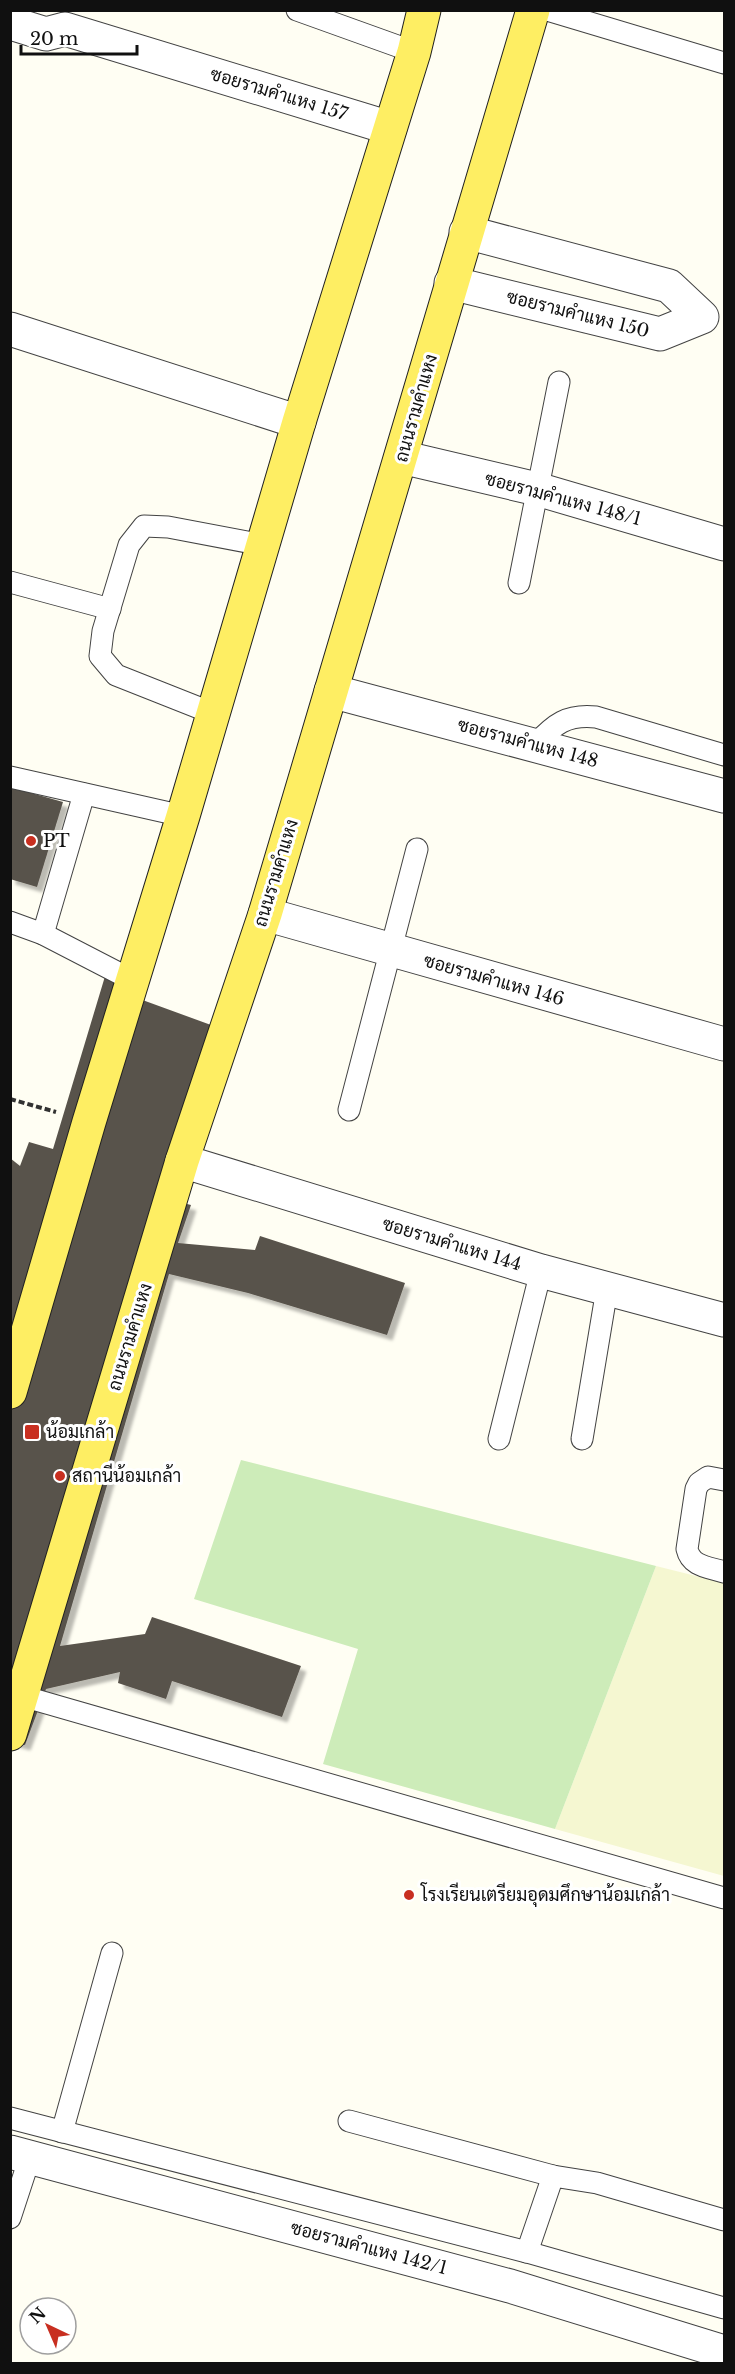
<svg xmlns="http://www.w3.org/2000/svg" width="735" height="2374" font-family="'Libre Baskerville',Sarabun,serif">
	<defs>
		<filter id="shadow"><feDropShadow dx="5.5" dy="5.5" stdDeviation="1.5" flood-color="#0004"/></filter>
	</defs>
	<rect width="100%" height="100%" fill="#fffef3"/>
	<polygon fill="#f5f7d1" points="656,1566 724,1583 724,1876 555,1829"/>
	<polygon fill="#cdecb9" points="241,1460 656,1566 555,1829 323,1764 358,1649 194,1599"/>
	<g fill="#59534b" filter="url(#shadow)">
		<polygon points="10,787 63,802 37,887 10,879"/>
		<polygon points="106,973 137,998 211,1025 155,1196 191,1205 178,1243 255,1250 260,1236 405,1283 387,1335 248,1293 169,1274 60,1646 145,1634 152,1617 301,1666 282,1717 172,1681 166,1699 118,1683 120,1672 46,1689 25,1745 10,1741 10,1158 20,1166 29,1142 53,1149"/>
	</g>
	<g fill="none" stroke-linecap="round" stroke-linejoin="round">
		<defs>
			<g id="lane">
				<polyline points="297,10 414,52"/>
				<polyline points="547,10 724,63"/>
				<polyline points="10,582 110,609"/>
				<polyline points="519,583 559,382"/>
				<polyline points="212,713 116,675 100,656 103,631 129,545 144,526 168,527 263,545"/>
				<path d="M 535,745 C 554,724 567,714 596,717 L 724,755"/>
				<polyline points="10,777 183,816"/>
				<polyline points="10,922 43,934 132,980"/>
				<polyline points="43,934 84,794"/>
				<polyline points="349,1110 417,849"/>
				<polyline points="499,1439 541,1271"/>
				<polyline points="582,1439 607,1289"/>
				<path d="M 724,1480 L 708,1477 L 699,1483 L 696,1489 L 687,1549 C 691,1567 709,1567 724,1572"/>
				<polyline points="22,1696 724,1898"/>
				<polyline points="10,2118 527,2252 724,2308"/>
				<polyline points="349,2121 553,2176"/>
				<polyline points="62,2132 112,1953"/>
				<polyline points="10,2218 30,2157"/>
				<polyline points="527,2252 553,2176 597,2183 724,2220"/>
			</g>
			<g id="street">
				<polyline points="10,17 17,25 46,34 65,29 390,128"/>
				<polyline points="451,283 660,334 702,317 669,286 466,232"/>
				<polyline points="10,329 299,422"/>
				<polyline points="401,457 537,489 724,544"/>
				<polyline points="331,691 724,796"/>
				<polyline points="265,914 724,1044"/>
				<polyline points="182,1161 541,1271 724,1320"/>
				<polyline points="10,2152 510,2286 724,2352"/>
			</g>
			<g id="primary">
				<polyline points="10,1392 89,1122 183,816 299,422 414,52 424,10"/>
				<polyline points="10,1734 182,1161 265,914 533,10"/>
			</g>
		</defs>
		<use href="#lane" stroke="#434343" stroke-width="23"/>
		<use href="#street" stroke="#434343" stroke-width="35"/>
		<use href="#primary" stroke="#212121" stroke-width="35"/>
		<polyline stroke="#323232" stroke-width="4" stroke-dasharray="6 3" stroke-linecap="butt" points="10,1099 56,1112"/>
		<use href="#lane" stroke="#fff" stroke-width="21"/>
		<use href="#street" stroke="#fff" stroke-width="33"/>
		<use href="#primary" stroke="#feee63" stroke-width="33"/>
	</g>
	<g fill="#c82f20" stroke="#fff" stroke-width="2">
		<circle cx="31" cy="841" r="6"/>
		<rect x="24" y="1424" width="16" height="16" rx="3"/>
		<circle cx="60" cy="1476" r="6"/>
		<circle cx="409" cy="1895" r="6"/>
	</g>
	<g text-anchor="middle" stroke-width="6" stroke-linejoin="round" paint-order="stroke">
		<g font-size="18" fill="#101010" stroke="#fff">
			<text transform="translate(279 94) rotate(17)" y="6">ซอยรามคำแหง 157</text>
			<text transform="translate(578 314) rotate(14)" y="6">ซอยรามคำแหง 150</text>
			<text transform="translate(416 408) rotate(-74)" y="6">ถนนรามคำแหง</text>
			<text transform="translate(563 499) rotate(15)" y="6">ซอยรามคำแหง 148/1</text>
			<text transform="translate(528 743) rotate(15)" y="6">ซอยรามคำแหง 148</text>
			<text transform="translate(276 873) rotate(-73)" y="6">ถนนรามคำแหง</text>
			<text transform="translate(494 980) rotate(16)" y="6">ซอยรามคำแหง 146</text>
			<text transform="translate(452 1244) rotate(17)" y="6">ซอยรามคำแหง 144</text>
			<text transform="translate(130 1337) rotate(-73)" y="6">ถนนรามคำแหง</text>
			<text transform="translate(369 2248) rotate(15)" y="6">ซอยรามคำแหง 142/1</text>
		</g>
		<g font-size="18" fill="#101010" stroke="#fff" text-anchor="start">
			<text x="43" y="847">PT</text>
			<text x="46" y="1438">น้อมเกล้า</text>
			<text x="72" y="1482">สถานีน้อมเกล้า</text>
			<text x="421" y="1901">โรงเรียนเตรียมอุดมศึกษาน้อมเกล้า</text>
		</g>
	</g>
	<rect width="735" height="2374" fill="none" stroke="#101010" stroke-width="24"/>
	<g transform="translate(48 2326) rotate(316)"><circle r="28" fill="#ffffff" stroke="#9f9f9f" stroke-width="1.5"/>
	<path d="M0-4.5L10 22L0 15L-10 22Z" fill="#c82f20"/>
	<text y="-9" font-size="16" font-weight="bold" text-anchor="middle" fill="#101010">N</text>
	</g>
	<path d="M21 45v9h116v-9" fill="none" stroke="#101010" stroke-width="3"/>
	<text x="30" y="45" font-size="18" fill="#101010" stroke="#ffffff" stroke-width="4.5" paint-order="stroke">20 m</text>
</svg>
